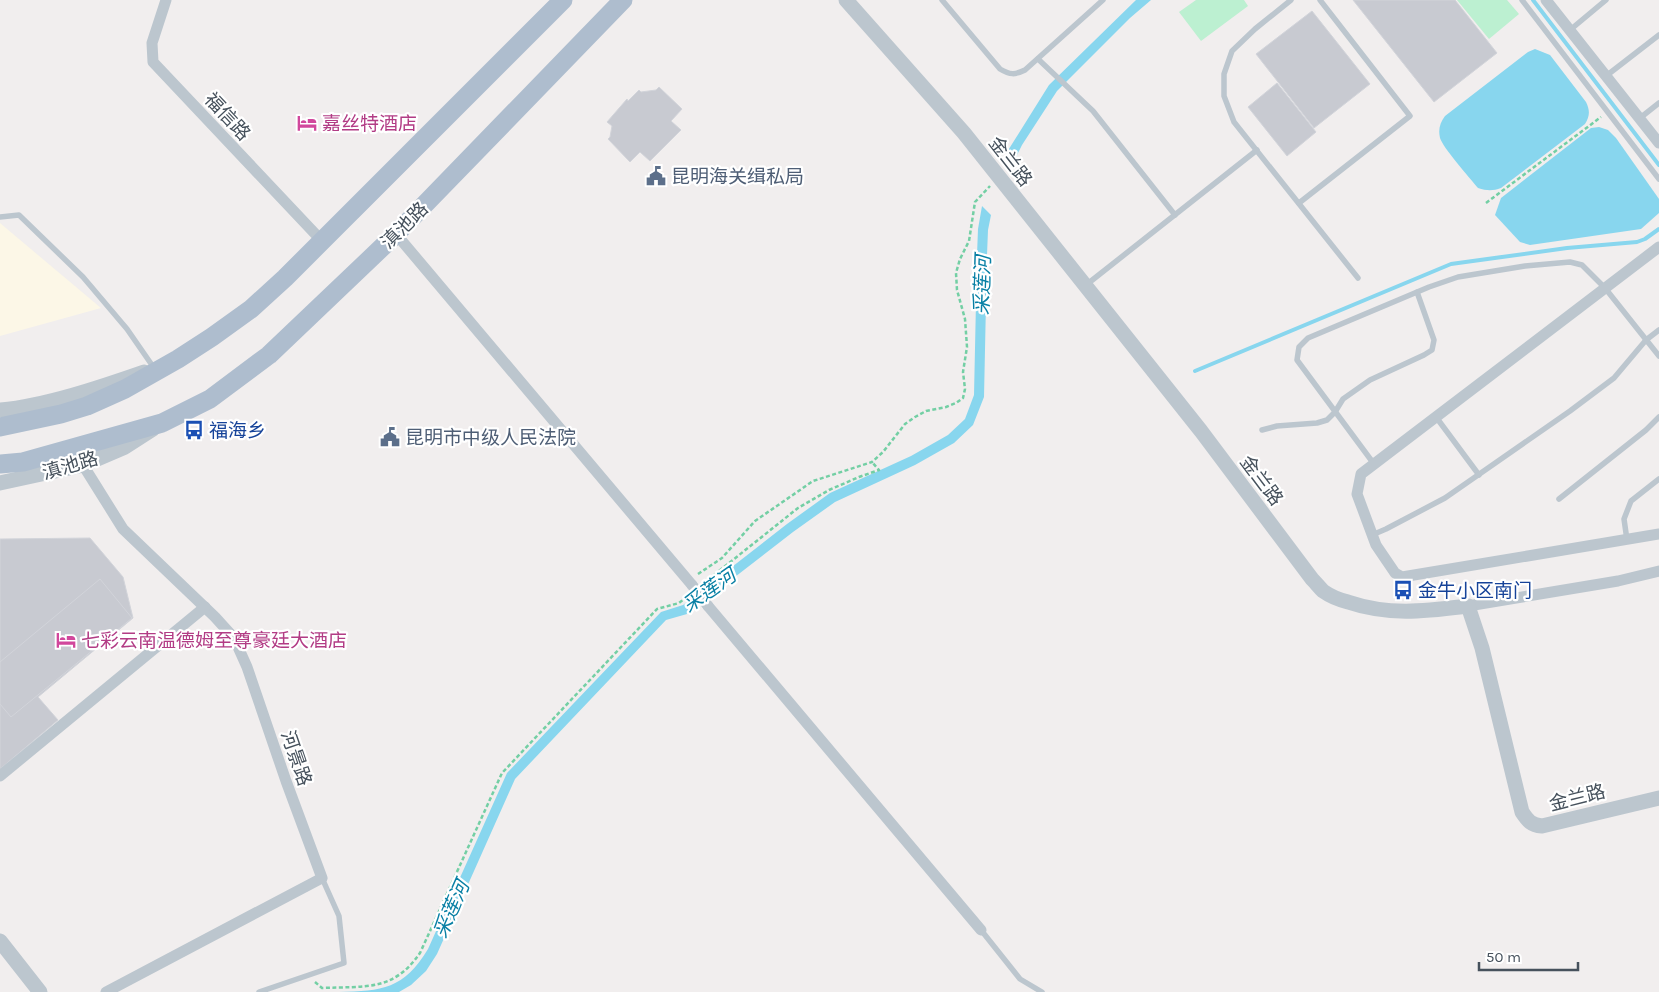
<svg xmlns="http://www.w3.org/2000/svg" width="1659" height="992" font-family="Karla,'Noto Sans SC',sans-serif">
	<rect width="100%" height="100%" fill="#f1eeee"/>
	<polygon fill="#fcf7e7" points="0,223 101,308 0,336"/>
	<g fill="#bcf0d1">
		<polygon points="1196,0 1244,0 1248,6 1201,41 1179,12"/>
		<polygon points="1457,0 1507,0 1519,14 1489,39"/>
	</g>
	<g fill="#88d6ee">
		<polygon points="1136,0 1151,0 1130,18 1057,91 1022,145 1014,161 1007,152 1049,85"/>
		<path d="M 1535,49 L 1550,55 L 1586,102 C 1590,110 1590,116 1585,124 L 1501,188 C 1493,191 1487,191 1478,188 C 1470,178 1443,148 1440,138 C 1438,129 1440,123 1445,116 L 1528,52 Z"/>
		<polygon points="1599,127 1608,130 1616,138 1659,199 1659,213 1641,229 1530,245 1520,242 1495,215 1501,198 1591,128"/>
		<path d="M 982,206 L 991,215 L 988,230 L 987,255 L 984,397 L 973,425 L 954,443 L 915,465 L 835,502 L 793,532 L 687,614 L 666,620 L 515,779 L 437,954 L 426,971 L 411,985 L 399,992 L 339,992 C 382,991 404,989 428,949 L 507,773 L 661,612 L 683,605 L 787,524 L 830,493 L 911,456 L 948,435 L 965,419 L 974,395 L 977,255 L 978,229 Z"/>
	</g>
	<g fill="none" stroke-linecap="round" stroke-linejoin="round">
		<g stroke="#88d6ee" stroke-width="4">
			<polyline points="1533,0 1659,165"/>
			<polyline points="1195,371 1451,264 1567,248 1637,242 1645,239 1659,229"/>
		</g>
	</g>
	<g fill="#c8cad1" stroke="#d2d4da">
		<polygon points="1353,0 1455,0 1497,53 1434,102"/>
		<polygon points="1312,11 1370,84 1314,128 1256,54"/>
		<polygon points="1277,83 1316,132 1287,156 1248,107"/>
		<polygon points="659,87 682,109 671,121 681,130 650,161 640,152 630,162 608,139 610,137 612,126 607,122 627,99 628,101 639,90 641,92 656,90"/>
		<polygon points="90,538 123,577 133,618 38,697 58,720 0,769 0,539"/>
		<polygon points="100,579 132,618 11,717 0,704 0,662"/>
	</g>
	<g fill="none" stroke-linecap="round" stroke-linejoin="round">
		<g stroke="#73cfa4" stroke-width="2.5" stroke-dasharray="4 2.5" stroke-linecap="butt">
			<polyline points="1486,203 1601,117"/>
			<polyline points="698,574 722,558 755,521 813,481 872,462 883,452 905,424 915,417 926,411 946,407 956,403 963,398 965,389 963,372 967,347 965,319 957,290 956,273 960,259 969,241 975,202 990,186"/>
			<polyline points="704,583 798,508 829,490 859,477 879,470 872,462"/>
			<path d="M 315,982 L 322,988 C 365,986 393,992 420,953 L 502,773 L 657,609 L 679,603 L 688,596"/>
		</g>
		<g stroke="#bcc6ce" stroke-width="5.5">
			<path d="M 942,0 L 1000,69 C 1010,75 1015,75 1025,70 L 1103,0"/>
			<polyline points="1291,0 1255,29 1232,51 1224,74 1224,96 1234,122 1358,278"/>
			<polyline points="1522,0 1659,179"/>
			<polyline points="1570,30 1606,0"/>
			<polyline points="1038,59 1093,111 1175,215"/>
			<polyline points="1606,76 1659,35"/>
			<polyline points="1640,118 1659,103"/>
			<polyline points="1299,203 1410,116 1320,0"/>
			<polyline points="0,217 19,215 83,277 127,329 154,368"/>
			<polyline points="1086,285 1257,150"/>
			<polyline points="1436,417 1479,475"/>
			<polyline points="1262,430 1277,426 1317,423 1327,420 1335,412 1343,399 1370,380 1424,355 1432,350 1434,340 1417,292"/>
			<polyline points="1374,464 1297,360 1299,347 1308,338 1429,287 1458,277 1525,266 1570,262 1582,265 1605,288 1659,356"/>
			<polyline points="1559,499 1646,430 1659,417"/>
			<polyline points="1372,535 1386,529 1445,498 1570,411 1614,378 1646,340 1659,330"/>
			<polyline points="1627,540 1624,519 1631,501 1659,479"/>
			<polyline points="981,930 1020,979 1042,992"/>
			<polyline points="259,992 344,963 339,916 322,878"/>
		</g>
		<g stroke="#bcc6ce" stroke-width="11">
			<polyline points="166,0 152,43 153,62 321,240"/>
			<polyline points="1546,0 1659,143"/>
			<polyline points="396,234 692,585"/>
			<polyline points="1659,247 1361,474 1357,494 1376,545 1395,573 1402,577 1659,534"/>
			<polyline points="83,465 123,529 215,617 234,638 247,667 286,781 322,878 106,992"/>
			<polyline points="708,606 981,930"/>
			<polyline points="1468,606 1618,581 1659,571"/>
			<polyline points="0,776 205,607"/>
		</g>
		<g stroke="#bcc6ce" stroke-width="15">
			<path d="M 846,0 L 964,133 L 1201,431 L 1312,579 C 1316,583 1319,587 1323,591 C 1330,596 1340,600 1348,602 C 1389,616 1426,611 1468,606 L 1482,648 L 1522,812 C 1528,821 1531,825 1542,826 L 1659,798"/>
			<path d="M 0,410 C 45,406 101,387 144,372"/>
			<polyline points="0,483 83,465 125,447 153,429"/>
			<polyline points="0,941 40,992"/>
		</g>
		<g stroke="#aebdce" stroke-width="19">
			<polyline points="0,427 61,414 87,406 125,389 178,359 212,337 251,309 285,278 563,0"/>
			<polyline points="0,464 23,462 162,423 210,399 269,355 396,234 623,0"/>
		</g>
		<polyline stroke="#bcc6ce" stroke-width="11" points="692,585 708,606"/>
	</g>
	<defs>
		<symbol id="hotel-bare" viewBox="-9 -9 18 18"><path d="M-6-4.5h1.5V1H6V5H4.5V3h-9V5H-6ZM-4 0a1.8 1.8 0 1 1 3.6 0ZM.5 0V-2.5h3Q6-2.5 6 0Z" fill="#d1479c" stroke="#fff" stroke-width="2.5" paint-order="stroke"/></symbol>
		<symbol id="civic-bare" viewBox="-9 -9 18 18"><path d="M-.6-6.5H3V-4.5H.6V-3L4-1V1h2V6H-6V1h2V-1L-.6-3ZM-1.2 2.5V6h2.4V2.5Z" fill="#5c6f8a" stroke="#fff" stroke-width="2.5" paint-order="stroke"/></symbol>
		<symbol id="bus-bare" viewBox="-9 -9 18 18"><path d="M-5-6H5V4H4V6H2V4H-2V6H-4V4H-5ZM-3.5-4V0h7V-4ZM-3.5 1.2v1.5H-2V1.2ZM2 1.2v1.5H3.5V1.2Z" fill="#1a4fb4" stroke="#fff" stroke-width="2.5" paint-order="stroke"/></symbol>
	</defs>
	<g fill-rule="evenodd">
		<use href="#hotel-bare" x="293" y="109" width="28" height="28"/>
		<use href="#civic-bare" x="642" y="162" width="28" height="28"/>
		<use href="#bus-bare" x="180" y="416" width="28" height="28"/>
		<use href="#civic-bare" x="376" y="423" width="28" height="28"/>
		<use href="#bus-bare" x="1389" y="576" width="28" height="28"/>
		<use href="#hotel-bare" x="52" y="626" width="28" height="28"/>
	</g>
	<g text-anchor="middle" stroke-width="4.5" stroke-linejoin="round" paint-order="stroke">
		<g font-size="19" fill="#46515c" stroke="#fff">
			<text transform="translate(228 116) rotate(47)" y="7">福信路</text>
			<text transform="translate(1011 161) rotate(52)" y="7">金兰路</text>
			<text transform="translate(404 225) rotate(-45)" y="7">滇池路</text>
			<text transform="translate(70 465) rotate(-16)" y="7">滇池路</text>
			<text transform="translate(1262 480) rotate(53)" y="7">金兰路</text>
			<text transform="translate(297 758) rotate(71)" y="7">河景路</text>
			<text transform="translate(1577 797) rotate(-14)" y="7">金兰路</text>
		</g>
		<g font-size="19" fill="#b23c85" stroke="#fff" text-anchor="start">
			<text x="322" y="130">嘉丝特酒店</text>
			<text x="81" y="647">七彩云南温德姆至尊豪廷大酒店</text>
		</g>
		<g font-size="19" fill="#4e5e75" stroke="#fff" text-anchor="start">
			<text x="671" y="183">昆明海关缉私局</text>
			<text x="405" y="444">昆明市中级人民法院</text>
		</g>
		<g font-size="19" fill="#164399" stroke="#fff" text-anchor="start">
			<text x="209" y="437">福海乡</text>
			<text x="1418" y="597">金牛小区南门</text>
		</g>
		<g font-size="20" font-style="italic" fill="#0980a5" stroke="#fff">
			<text transform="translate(982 285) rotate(-88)" y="7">采莲河</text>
			<text transform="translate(709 590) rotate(-35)" y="7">采莲河</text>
			<text transform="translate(451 909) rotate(-66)" y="7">采莲河</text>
		</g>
	</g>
	<path d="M1479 962v8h99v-8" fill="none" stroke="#46515c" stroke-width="2.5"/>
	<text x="1486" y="962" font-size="15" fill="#46515c" stroke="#ffffff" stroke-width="4" paint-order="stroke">50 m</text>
</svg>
